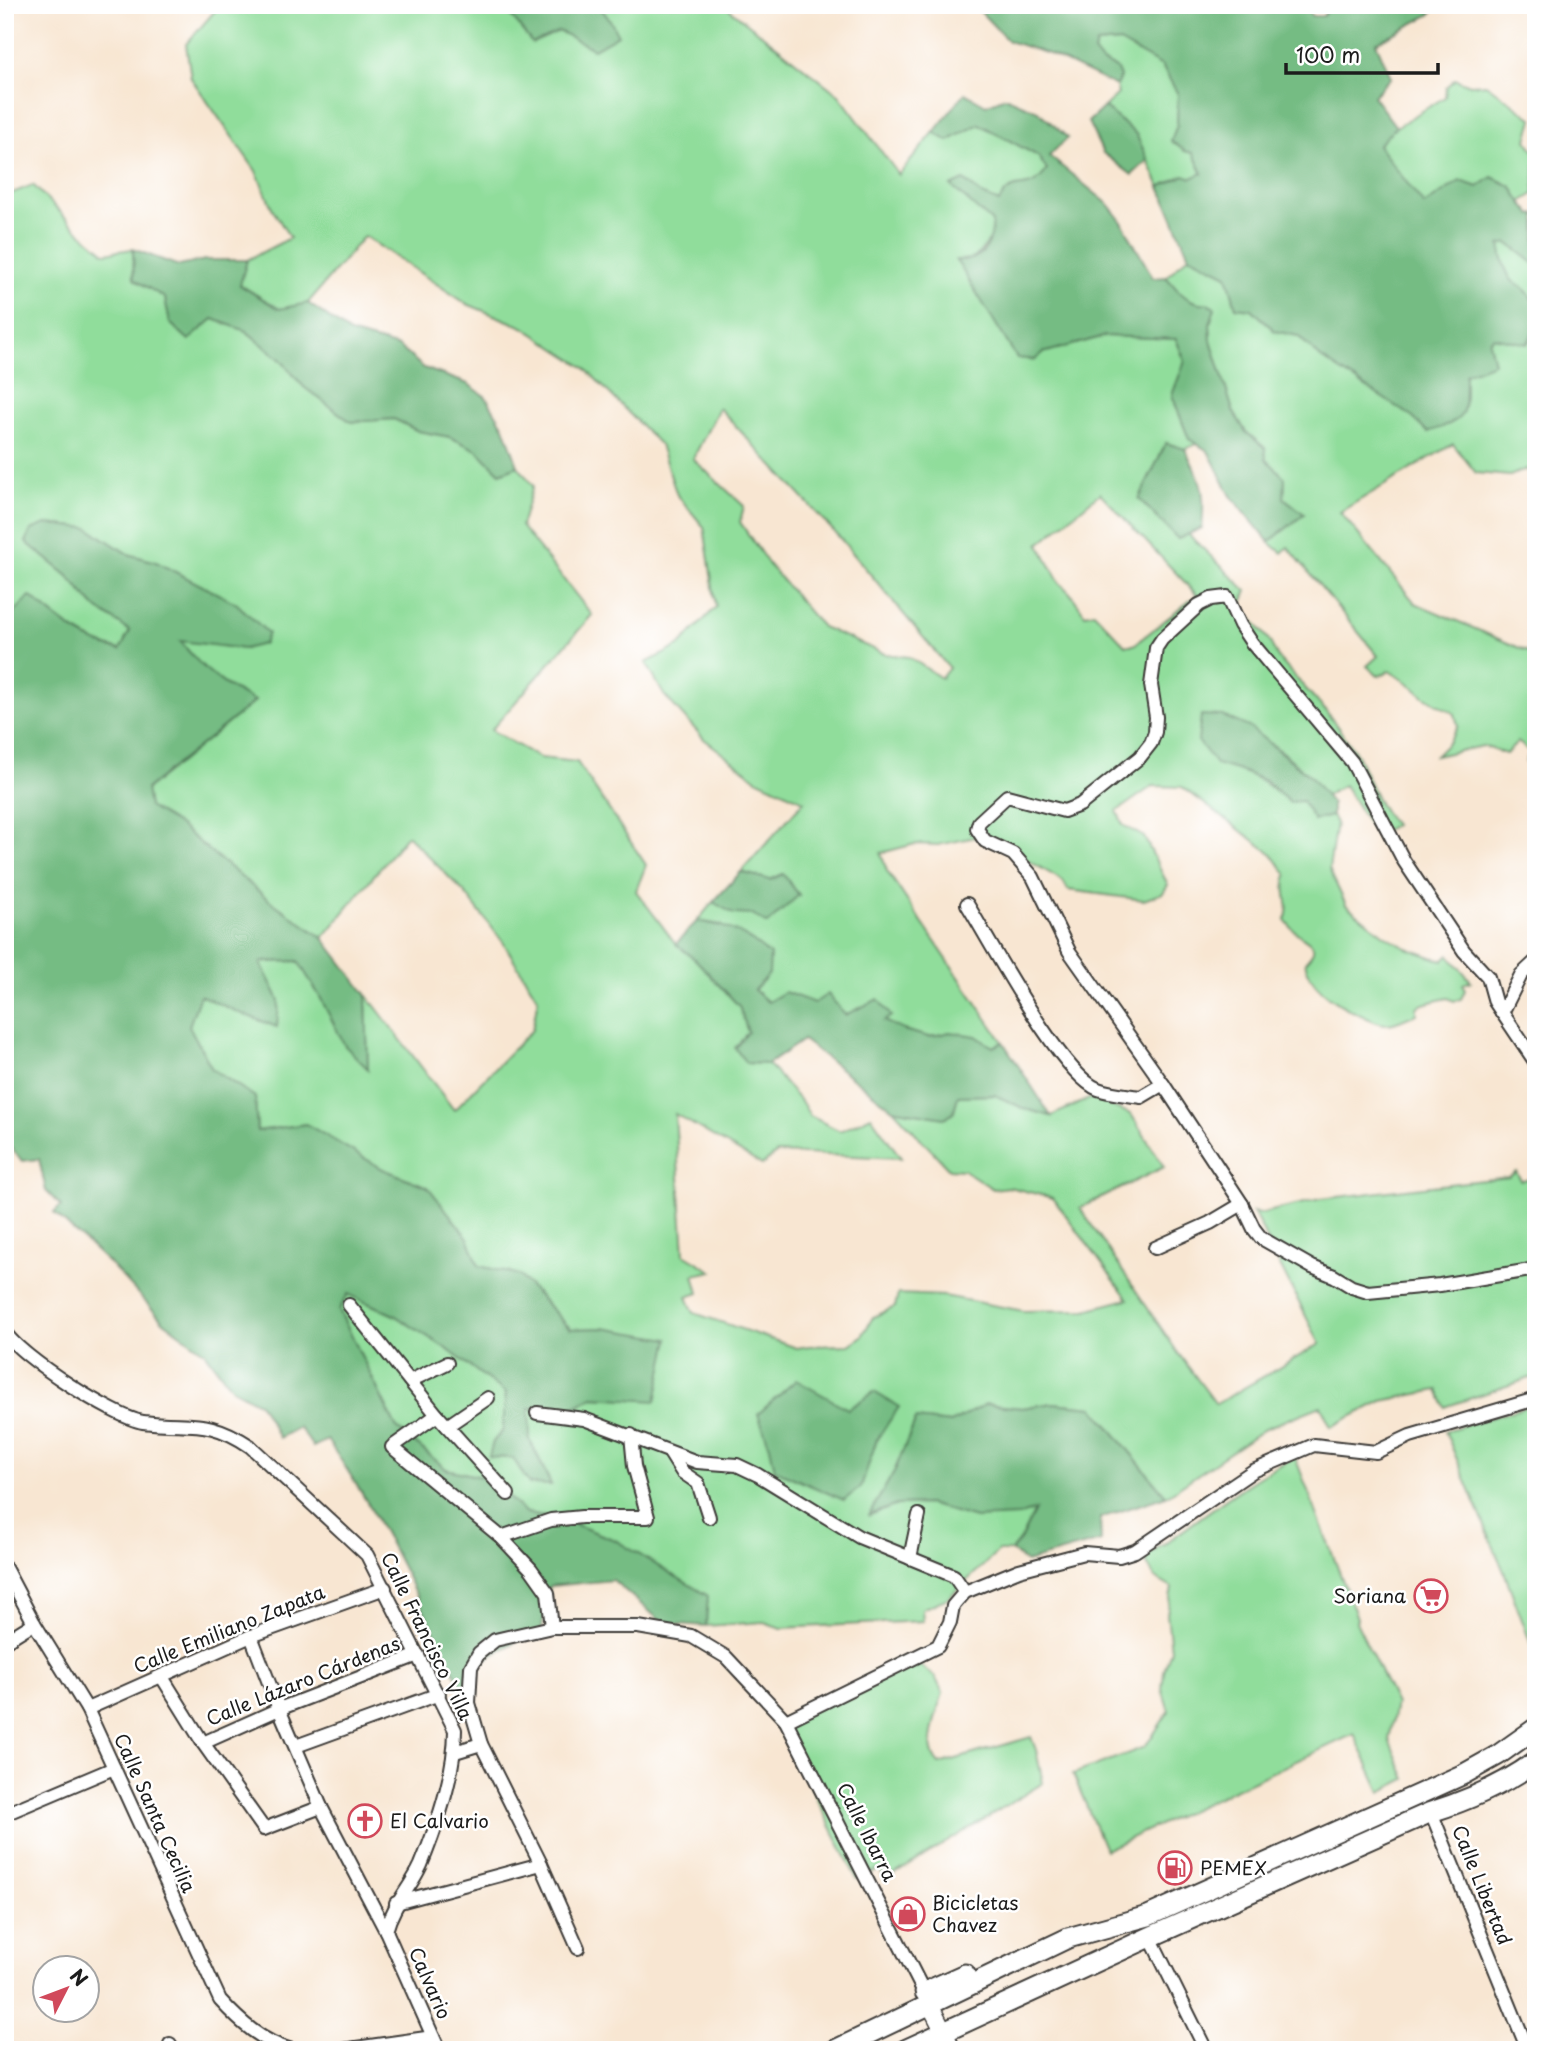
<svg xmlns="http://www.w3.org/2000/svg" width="1541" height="2055" font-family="'Playpen Sans',sans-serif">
	<rect width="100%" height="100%" fill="#fff"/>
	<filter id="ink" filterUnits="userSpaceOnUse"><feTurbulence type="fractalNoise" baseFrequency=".0143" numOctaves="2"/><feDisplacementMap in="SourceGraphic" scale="14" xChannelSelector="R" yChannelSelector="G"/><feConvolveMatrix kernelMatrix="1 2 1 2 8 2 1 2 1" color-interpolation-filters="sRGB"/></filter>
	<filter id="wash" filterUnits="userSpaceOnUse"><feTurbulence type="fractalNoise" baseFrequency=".00686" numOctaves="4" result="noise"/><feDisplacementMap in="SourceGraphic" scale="28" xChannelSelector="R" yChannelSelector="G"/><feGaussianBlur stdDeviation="1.57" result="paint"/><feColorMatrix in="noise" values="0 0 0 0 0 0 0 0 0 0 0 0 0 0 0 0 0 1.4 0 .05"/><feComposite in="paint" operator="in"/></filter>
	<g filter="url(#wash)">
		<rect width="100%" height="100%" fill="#f8e6d2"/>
		<g fill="#90dd9b" stroke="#567c5c" stroke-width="2" fill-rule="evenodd">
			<path d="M 220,5 L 503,5 L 532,43 L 559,31 L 594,49 L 610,20 L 598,5 L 724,5 L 839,95 L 899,175 L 934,132 L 948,140 L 979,124 L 1038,156 L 1047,170 C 1027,198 1013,175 999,202 L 982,195 L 964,180 L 978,209 L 992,222 L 993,236 L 974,259 L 956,261 L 1043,353 L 1105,336 L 1176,339 L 1185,361 L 1172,396 L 1189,439 L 1197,444 L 1185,449 L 1166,443 L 1178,539 L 1188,534 L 1247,591 L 1241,605 L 1269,640 L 1278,658 L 1325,710 L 1355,751 L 1380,805 L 1394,825 L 1376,836 L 1344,785 L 1326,796 C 1299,762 1262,733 1223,716 L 1216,764 C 1252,774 1262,778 1289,802 L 1302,800 L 1314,820 L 1332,816 L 1336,823 L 1329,869 L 1346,905 L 1384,935 L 1407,948 L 1443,961 L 1449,955 L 1471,981 L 1463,984 L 1465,990 L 1461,999 L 1454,1001 L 1448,998 C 1437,1001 1427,1001 1417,1007 L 1417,1014 C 1406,1017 1398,1024 1386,1024 C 1378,1024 1372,1020 1365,1017 C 1342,1007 1310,990 1305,962 C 1322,944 1310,944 1297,933 C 1292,929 1289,924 1285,920 C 1292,905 1281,890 1287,875 L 1272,854 L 1182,787 L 1153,786 L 1117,811 L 1123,825 L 1144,837 L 1168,885 L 1163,893 L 1144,900 L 1068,890 L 1063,881 L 985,835 L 938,845 L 915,844 L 881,853 L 887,871 L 1003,1042 L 993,1047 L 950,1032 L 929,1037 L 903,1030 L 883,1021 L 890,1016 L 845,1015 L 785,992 L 768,1002 L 754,990 L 722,925 L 697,921 L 713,902 C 754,924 760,912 799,895 L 783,874 L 770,880 L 741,872 L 804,801 L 758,780 L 704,739 L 664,695 L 646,663 L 679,646 L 716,607 L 704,527 L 677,495 L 660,445 L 584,367 L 523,327 L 467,304 L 364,236 L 308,303 L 280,309 L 239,284 L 247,260 L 290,238 L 273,210 L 256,171 L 191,78 L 186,44 ZM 719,408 L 840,538 L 949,668 L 941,678 L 909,657 L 885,654 L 822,627 L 769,565 L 740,522 L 744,506 L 693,459 ZM 1100,493 L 1197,595 L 1134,645 L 1125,645 L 1094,612 L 1085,614 L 1070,593 L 1059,582 L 1039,544 Z"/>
			<polygon points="1120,42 1162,66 1178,94 1177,125 1171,141 1185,151 1193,153 1203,174 1192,178 1183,175 1160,187 1136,134 1104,107 1118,94 1116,86 1120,77 1116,68 1102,62 1094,52 1096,44"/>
			<polygon points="1455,79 1470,85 1486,84 1533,119 1527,140 1536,154 1534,194 1521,202 1511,186 1478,187 1460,181 1424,205 1377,145 1396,127 1445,97 1446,87"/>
			<path d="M 33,185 L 81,233 L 105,253 L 133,249 L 134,279 L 165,298 L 170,323 L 189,340 L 213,318 L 246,331 L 280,359 L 304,387 L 351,422 L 394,419 L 418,431 L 450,437 L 477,450 L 500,473 L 518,466 L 533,486 L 521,526 L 592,615 L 491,730 L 540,758 L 577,762 L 646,865 L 636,891 L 676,944 L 696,960 L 739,1006 L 748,1032 L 746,1063 L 768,1064 L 803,1104 L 810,1116 L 840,1131 L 871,1116 L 901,1158 L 777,1153 L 762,1165 L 675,1114 L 684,1254 L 712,1271 L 694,1275 L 699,1293 L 687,1297 L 694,1313 L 797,1348 L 809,1346 L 849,1345 L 862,1336 L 873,1317 L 895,1307 L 898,1294 L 944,1296 L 1024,1311 L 1086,1310 L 1128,1299 L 1053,1198 L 1009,1187 L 993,1189 L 964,1170 L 949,1169 L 893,1109 L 944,1118 L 953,1114 L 958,1096 L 995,1095 L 1025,1109 L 1051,1116 L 1091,1098 L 1131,1114 L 1164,1167 L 1080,1208 L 1178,1353 L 1216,1404 L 1320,1344 L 1253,1212 L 1259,1214 L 1320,1199 L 1509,1177 L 1516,1172 L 1521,1180 L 1536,1178 L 1536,1376 L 1445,1407 L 1438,1390 L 1382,1401 L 1331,1427 L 1321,1406 L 1266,1428 L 1166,1496 L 1093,1407 L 1053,1403 L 1022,1408 L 986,1404 L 951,1423 L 916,1419 L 895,1470 L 870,1515 L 897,1505 L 928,1504 L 975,1518 L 1036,1509 L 1020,1540 L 1011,1551 L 999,1551 L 948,1598 L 922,1609 L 923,1621 L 781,1628 L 764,1622 L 706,1626 L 707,1595 L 559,1518 L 526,1513 L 485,1478 L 446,1469 L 396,1427 L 339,1310 L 348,1294 L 394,1315 L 447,1349 L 506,1393 L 503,1430 L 493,1442 L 489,1457 L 513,1458 L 530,1484 L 551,1484 L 530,1440 L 528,1408 L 567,1411 L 593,1397 L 656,1400 L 603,1328 L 571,1329 L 519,1275 L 479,1266 L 468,1238 L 428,1187 L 383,1169 L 306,1124 L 257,1131 L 255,1097 L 212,1069 L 189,1026 L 200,995 L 240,1013 L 277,1026 L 279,1000 L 260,962 L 298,961 L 368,1068 L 366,994 L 454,1110 L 532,1030 L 538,999 L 503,942 L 464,892 L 407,835 L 323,938 L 269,900 L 176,823 L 149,807 L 146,790 L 255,701 L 228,688 L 204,669 L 179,640 L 244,649 L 196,583 L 156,562 L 128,554 L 88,528 L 46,524 L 26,542 L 68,576 L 94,606 L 130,631 L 120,650 C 81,640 59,620 30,596 L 12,651 L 5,659 L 5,191 L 10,194 Z"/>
			<path d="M 1508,243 L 1536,265 L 1536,311 C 1533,289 1520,292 1511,279 C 1504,270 1502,256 1500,245 Z"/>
			<polygon points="1189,256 1227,275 1236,307 1252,309 1275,331 1298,336 1321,358 1411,416 1428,432 1465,402 1465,374 1493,337 1527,344 1536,331 1536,481 1526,469 1510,476 1476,473 1453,444 1340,512 1415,603 1536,655 1536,764 1526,761 1530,752 1518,742 1506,754 1483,746 1435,756 1449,742 1458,726 1455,714 1425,697 1407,682 1389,671 1378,676 1367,666 1378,656 1288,547 1282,553 1269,542 1304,514 1284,498 1285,478 1266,459 1265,448 1246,432 1233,411 1211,340 1210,324 1199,304 1183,296 1166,277"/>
			<polygon points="1536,1404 1536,1658 1505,1574 1445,1431"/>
			<path d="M 1295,1457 L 1357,1618 L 1356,1622 L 1396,1704 L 1389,1740 L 1406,1779 L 1381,1792 L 1354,1734 L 1105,1850 L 1073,1774 L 1145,1747 L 1169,1711 L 1162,1689 L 1164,1671 L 1171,1650 L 1167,1614 L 1172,1588 L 1155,1578 L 1144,1558 C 1195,1524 1240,1484 1295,1457 Z"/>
			<path d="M 912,1659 L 935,1677 L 943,1693 C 937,1714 922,1747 939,1764 L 1031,1737 L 1036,1750 L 1043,1783 L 885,1880 L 880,1869 L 857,1879 L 785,1735 L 786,1721 Z"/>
		</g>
		<g fill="#74bc83" stroke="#486c50" stroke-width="2">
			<polygon points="503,5 598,5 610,20 618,35 594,49 559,31 532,43"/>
			<path d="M 974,5 L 1303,5 L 1312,16 L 1323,16 L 1330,5 L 1435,5 L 1431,14 L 1376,43 L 1391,77 L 1373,96 L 1396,127 L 1378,145 L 1424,205 L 1460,181 L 1478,187 L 1492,177 L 1511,186 L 1521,202 L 1532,215 L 1536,214 L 1536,265 L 1508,243 L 1500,245 C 1502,256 1504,268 1510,278 C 1513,283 1519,284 1523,288 C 1541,302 1538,327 1527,344 L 1493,337 L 1489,342 L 1494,363 L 1465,374 C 1464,417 1470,418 1428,432 L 1411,416 L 1321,358 L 1298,336 L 1275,331 L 1252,309 L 1236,307 L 1227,275 L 1189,256 L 1160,187 L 1184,175 L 1192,178 L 1203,173 L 1193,153 L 1185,151 L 1171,141 L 1177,125 L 1178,94 L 1162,66 L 1120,42 L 1096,44 L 1094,52 L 1102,62 L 1116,68 L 1120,77 L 1116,86 L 1049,54 L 1008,41 Z"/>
			<path d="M 965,93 L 986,105 L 1005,97 L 1038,111 L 1068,138 L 1049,156 L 1107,203 L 1122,222 L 1153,278 L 1166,277 C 1177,289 1188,305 1206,303 L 1215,308 L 1210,324 L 1211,340 L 1233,411 L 1246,432 L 1265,448 L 1266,459 L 1285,478 L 1284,498 L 1304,514 L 1269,542 L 1231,496 L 1208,451 L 1189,439 L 1172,395 L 1185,361 L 1176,339 L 1105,336 L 1043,353 L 1035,360 L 1017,358 L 956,260 C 961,260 970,260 974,258 C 988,252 993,236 992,222 L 951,186 L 964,180 L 982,195 L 999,202 C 1014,174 1028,198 1047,170 L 1038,156 L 979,124 L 948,141 L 934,132 Z"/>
			<polygon points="1104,107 1136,134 1148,160 1132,175 1103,153 1088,122"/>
			<polygon points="133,249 179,266 205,260 247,260 240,285 279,309 308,303 350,333 399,347 424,368 468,384 486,397 504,427 518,466 500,473 477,450 450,437 418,431 394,419 351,422 304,387 280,359 246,331 213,319 189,340 170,323 165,298 134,279"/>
			<path d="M 1166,443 L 1185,449 C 1202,482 1206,490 1202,528 L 1178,539 L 1139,499 Z"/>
			<path d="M 46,524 L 88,528 L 128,554 L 156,562 L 236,603 L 268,633 L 264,644 L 244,649 L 180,641 C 202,669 223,686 255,701 L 146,789 L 149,807 L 176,823 L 269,900 L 323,938 L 366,994 L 368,1069 L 345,1046 L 320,997 L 298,961 L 260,962 L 279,1000 L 277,1027 L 240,1013 L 200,995 L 189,1026 L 212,1069 L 255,1097 L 257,1131 L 306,1124 L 383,1169 L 428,1187 L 468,1238 L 479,1266 L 519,1275 L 570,1329 L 603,1328 L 669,1339 L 656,1401 L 593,1397 L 567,1411 L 529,1408 L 530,1440 L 551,1485 L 529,1484 L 513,1458 L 489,1457 L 493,1442 L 503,1430 L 506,1393 L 447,1349 L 394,1315 L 348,1294 L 339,1310 L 396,1427 L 446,1469 L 485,1478 L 526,1513 L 559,1518 L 615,1540 L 708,1596 L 706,1626 L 663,1623 L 613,1580 L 550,1586 L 540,1638 L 519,1640 L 482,1661 L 465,1694 C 422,1609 383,1518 327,1440 L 313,1447 L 299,1427 L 279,1438 L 260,1404 L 232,1389 L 205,1352 L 164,1322 L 114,1268 L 54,1213 L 61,1206 L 46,1191 L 39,1159 L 22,1161 L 5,1141 L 5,659 L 12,651 L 5,622 L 30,596 C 59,620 81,641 120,650 L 130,631 L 94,606 L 68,576 L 26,542 L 31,530 Z"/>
			<polygon points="1201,715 1223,716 1249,727 1310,776 1332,804 1332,816 1314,820 1302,801 1290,802 1266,781 1244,772 1216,764 1198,741"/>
			<polygon points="741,872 770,880 783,874 799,895 767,924 753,915 734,914 713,902"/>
			<path d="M 697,921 C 732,927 743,932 770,955 L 769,974 L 754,990 L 768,1002 L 785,992 L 814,1003 L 828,994 L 845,1015 L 878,999 L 891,1016 L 884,1021 L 903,1030 L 929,1037 L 950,1032 L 976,1036 L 993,1047 L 1003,1042 L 1051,1116 L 1025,1109 L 995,1095 L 958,1096 L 953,1114 L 944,1118 L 893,1109 L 803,1040 L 768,1064 L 746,1063 L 735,1048 L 748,1032 L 739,1006 L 696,960 L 676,944 Z"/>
			<polygon points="796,1380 848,1409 874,1392 899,1407 877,1439 861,1487 844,1500 775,1470 770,1447 758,1414"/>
			<polygon points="1053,1403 1093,1407 1166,1496 1100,1518 1101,1541 1026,1562 1011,1551 1020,1540 1035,1510 1019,1516 975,1518 928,1504 897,1505 869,1515 895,1470 916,1419 951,1423 986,1404 1022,1408"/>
		</g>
	</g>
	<g filter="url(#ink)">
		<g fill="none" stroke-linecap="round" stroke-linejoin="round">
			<defs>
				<g id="minor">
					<path d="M 967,904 C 991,943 1061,1075 1098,1089 C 1111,1094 1128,1095 1141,1097 L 1163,1084"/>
					<polyline points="1502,1013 1521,975 1536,961"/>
					<polyline points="1536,1063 1495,1002 1488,977 1464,951 1404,861 1352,762 1252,643 1240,625 1227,597 1211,599 1199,605 1162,639 1156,648 1151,685 1156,717 1155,732 1151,743 1140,757 1080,805 1064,811 1007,796 979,822 977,829 985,841 1013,854 1033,877 1069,951 1163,1084 1242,1204 1254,1229 1261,1238 1312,1267 1334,1276 1352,1287 1368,1292 1440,1285 1536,1269"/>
					<polyline points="1155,1248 1210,1223 1242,1204"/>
					<polyline points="349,1305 437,1415 508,1494"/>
					<path d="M 5,1332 C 19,1356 115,1418 143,1422 C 190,1428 207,1417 250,1446 L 367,1555 L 455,1730 C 455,1772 437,1826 421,1865 C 410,1889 393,1904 386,1931"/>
					<polyline points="410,1381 447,1363"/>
					<polyline points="537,1413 584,1419 697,1462 737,1465 758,1475 859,1537 954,1576 965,1592"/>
					<polyline points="437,1415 392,1447 501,1537 531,1569 548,1593 552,1627"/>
					<polyline points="447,1426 488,1398"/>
					<polyline points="670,1453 682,1472 698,1483 709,1517"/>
					<polyline points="501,1537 551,1520 582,1517 648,1517 634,1466 631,1435"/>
					<polyline points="910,1558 919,1515"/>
					<path d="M 5,1568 L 34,1623 L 87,1709 L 220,2000 C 240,2022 262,2042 292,2050"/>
					<polyline points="251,1636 279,1709 321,1807 386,1931 439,2050"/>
					<polyline points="5,1641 34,1623"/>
					<polyline points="162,1677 203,1743 264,1829 321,1807"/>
					<polyline points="87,1709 251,1636 385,1588"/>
					<polyline points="786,1721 938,1646 950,1622 953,1606 965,1592 1019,1570 1084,1553 1119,1556 1135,1551 1253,1471 1314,1445 1376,1452 1410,1436 1536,1399"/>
					<polyline points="203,1743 279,1709 418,1655"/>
					<polyline points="296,1746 439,1694"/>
					<polyline points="455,1752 481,1744"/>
					<polyline points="1431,1812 1528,2050"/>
					<polyline points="5,1814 114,1768"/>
					<polyline points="396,1903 541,1864"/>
					<polyline points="1150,1937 1206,2050"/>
					<polyline points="578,1948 541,1864 481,1744 469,1703 471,1667 479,1653 495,1640 552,1627 638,1627 691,1636 726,1657 786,1721 927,1998"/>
					<polyline points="170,2044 173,2050"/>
					<polyline points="342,2050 433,2037"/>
				</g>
				<polyline id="tertiary" points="930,2005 953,2050"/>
				<g id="primary">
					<polyline points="925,1992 965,1974"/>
					<polyline points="835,2050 1068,1938 1148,1916 1464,1774 1498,1755 1536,1728"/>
					<path d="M 905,2050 L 1150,1937 L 1431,1812 C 1469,1800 1504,1785 1536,1761"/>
				</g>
			</defs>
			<use href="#minor" stroke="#3d3a37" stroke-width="16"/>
			<use href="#tertiary" stroke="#3d3a37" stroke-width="19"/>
			<use href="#primary" stroke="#3d3a37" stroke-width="23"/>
			<use href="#minor" stroke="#fff" stroke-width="12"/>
			<use href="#tertiary" stroke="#fff" stroke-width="16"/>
			<use href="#primary" stroke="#fff" stroke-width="19"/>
		</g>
	</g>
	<defs>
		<symbol id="supermarket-ring" viewBox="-11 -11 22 22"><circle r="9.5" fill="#fff" stroke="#d1495b" stroke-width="1.5"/><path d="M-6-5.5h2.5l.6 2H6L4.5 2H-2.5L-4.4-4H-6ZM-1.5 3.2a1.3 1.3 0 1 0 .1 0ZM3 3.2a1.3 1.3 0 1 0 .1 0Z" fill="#d1495b"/></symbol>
		<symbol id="church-ring" viewBox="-11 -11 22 22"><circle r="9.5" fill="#fff" stroke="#d1495b" stroke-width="1.5"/><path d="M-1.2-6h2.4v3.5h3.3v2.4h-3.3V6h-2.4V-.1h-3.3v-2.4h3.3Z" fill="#d1495b"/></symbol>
		<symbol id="fuel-ring" viewBox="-11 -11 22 22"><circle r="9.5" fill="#fff" stroke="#d1495b" stroke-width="1.5"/><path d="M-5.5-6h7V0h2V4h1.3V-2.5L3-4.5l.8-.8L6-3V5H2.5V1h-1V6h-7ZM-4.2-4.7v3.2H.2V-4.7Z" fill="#d1495b"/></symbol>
		<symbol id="shop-ring" viewBox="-11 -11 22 22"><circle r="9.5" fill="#fff" stroke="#d1495b" stroke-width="1.5"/><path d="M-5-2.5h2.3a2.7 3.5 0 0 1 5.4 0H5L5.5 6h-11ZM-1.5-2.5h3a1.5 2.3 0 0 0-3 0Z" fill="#d1495b"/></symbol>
	</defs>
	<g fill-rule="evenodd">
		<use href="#supermarket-ring" x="1412" y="1577" width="38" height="38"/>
		<use href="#church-ring" x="346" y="1802" width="38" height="38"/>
		<use href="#fuel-ring" x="1156" y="1849" width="38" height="38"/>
		<use href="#shop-ring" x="889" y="1895" width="38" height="38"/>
	</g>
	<g text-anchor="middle" stroke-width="5" stroke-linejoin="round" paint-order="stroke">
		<g font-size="19" fill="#1c1c1c" stroke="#fff" text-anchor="start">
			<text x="1406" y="1603" text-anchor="end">Soriana</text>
			<text x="390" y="1828">El Calvario</text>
			<text x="1200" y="1875">PEMEX</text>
			<text x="932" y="1910">Bicicletas<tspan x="932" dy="22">Chavez</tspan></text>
		</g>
		<g font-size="19" fill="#1c1c1c" stroke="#fff">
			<text transform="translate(229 1629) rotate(-22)" y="7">Calle Emiliano Zapata</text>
			<text transform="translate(427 1636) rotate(64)" y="7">Calle Francisco Villa</text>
			<text transform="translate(303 1681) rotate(-22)" y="7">Calle Lázaro Cárdenas</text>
			<text transform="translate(155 1813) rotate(66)" y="7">Calle Santa Cecilia</text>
			<text transform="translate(867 1832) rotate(63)" y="7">Calle Ibarra</text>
			<text transform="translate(1482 1885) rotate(68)" y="7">Calle Libertad</text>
			<text transform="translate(430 1983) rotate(66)" y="7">Calvario</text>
		</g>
	</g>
	<rect width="1541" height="2055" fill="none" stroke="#fff" stroke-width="28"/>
	<g transform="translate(66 1989) rotate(48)"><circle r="33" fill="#ffffff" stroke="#a4a4a4" stroke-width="2"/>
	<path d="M0-5L12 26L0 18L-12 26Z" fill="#d1495b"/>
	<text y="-10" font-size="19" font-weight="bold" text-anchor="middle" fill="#1c1c1c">N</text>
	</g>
	<path d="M1286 63v10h152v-10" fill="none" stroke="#1c1c1c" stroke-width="3.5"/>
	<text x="1296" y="63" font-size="21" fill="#1c1c1c" stroke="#ffffff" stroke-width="5" paint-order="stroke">100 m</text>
</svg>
